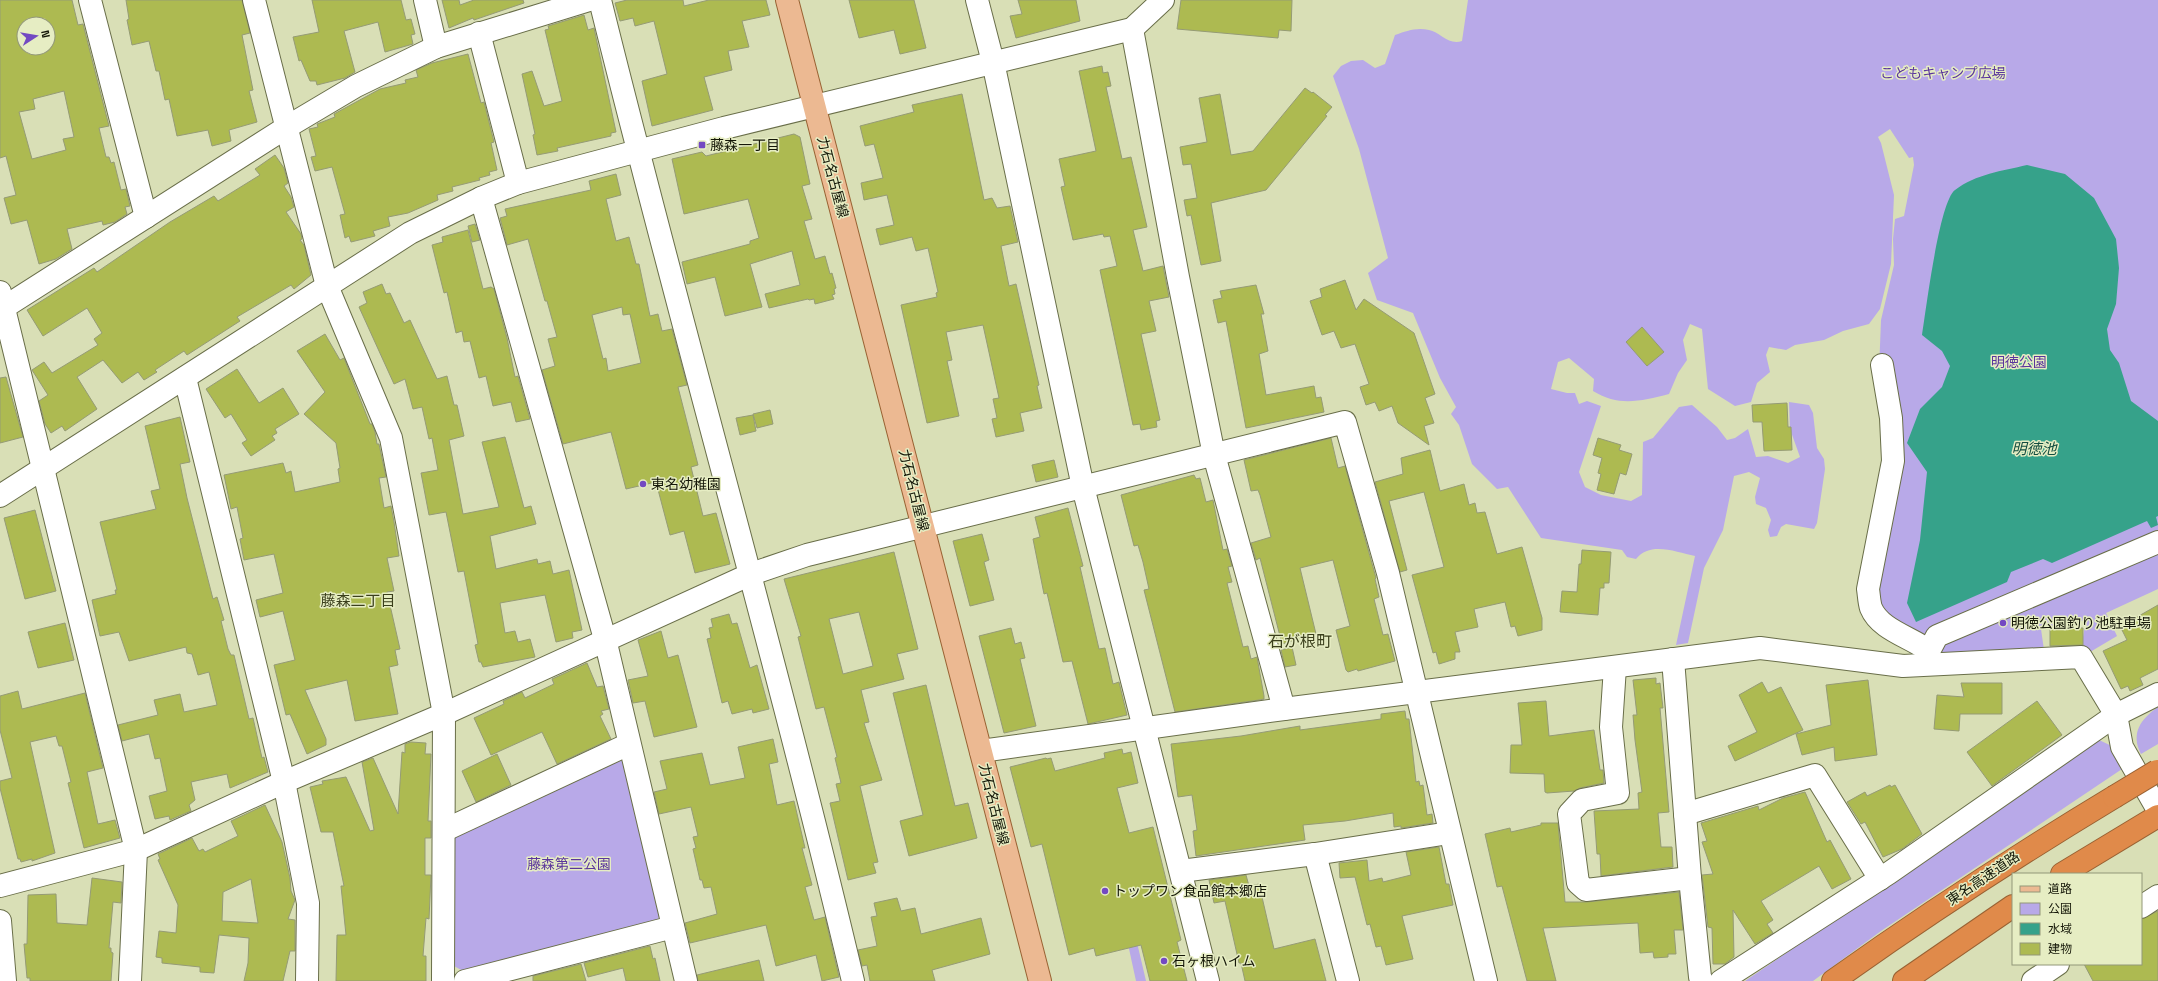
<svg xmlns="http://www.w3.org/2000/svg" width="2158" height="981" font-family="'Space Grotesk','Noto Sans JP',sans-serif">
	<rect width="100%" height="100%" fill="#d9dfb6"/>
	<g fill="#b8a9e8">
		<path d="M 1468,0 L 2158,0 L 2158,589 L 2106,613 L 2117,636 L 2085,655 L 2081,649 L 2086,620 L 2041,629 L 2044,650 L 1937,657 L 1913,654 L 1916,647 L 1862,609 L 1888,462 L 1879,371 L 1881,320 L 1894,265 L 1893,239 L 1895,219 L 1904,216 L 1914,165 L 1913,157 L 1909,158 L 1890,129 L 1878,137 L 1881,143 L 1894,195 L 1891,264 L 1880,309 L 1869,324 L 1843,331 L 1824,340 L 1795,345 L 1786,350 L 1769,347 L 1766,355 L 1770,372 L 1757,383 L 1751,402 L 1735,406 L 1708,389 L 1702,329 L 1690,324 L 1683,340 L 1687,360 L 1678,373 L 1669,394 C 1641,401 1619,407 1593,391 L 1594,379 L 1569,358 L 1558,362 L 1551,389 L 1567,393 L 1575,393 L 1579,404 L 1587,401 L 1601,406 L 1579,472 L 1585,487 L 1601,495 L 1631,501 L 1642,495 L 1643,442 L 1653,438 L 1679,407 L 1692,405 L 1717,427 L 1727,440 L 1735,438 L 1748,429 L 1756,457 L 1768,456 L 1788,463 L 1800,457 L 1790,429 L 1789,402 L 1809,405 L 1813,413 L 1817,448 L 1824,459 L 1825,469 L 1817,523 L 1814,529 L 1786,524 L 1781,527 L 1777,536 L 1770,537 L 1768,530 L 1771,520 L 1766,508 L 1756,504 L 1755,497 L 1760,478 L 1749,472 L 1734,476 L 1723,530 L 1704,568 L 1688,643 L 1676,645 L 1695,556 C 1676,552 1650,541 1636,559 L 1627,557 L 1622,550 L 1541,538 L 1508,487 L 1497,489 L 1472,464 L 1459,425 L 1451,414 L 1456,407 L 1440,378 L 1413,313 L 1377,300 L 1368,273 L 1388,258 L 1359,149 L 1333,76 L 1341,66 L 1351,61 L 1363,60 L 1375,68 L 1385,64 L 1395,35 C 1406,31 1417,27 1429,30 C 1440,32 1449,46 1462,41 Z"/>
		<path d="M 2158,707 L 2158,744 L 2141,754 C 2130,733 2141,719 2158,707 Z"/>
		<polygon points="2099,740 2116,748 2125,767 1881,931 1813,981 1745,981"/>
		<polygon points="618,755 624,760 660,913 658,920 465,972 452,965 454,835"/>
		<polygon points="1135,934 1146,981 1136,981 1126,935"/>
	</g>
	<path fill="#36a28a" d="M 2027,165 L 2065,174 L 2094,198 L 2116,239 L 2119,268 L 2116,304 L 2107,329 L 2110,350 L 2119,363 L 2131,401 L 2158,421 L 2158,516 L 2156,517 L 2158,525 L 2151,528 L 2147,521 L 2052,563 L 2043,559 L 2011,572 L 2007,582 L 1916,622 L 1907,603 L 1920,540 L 1927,472 L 1907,443 L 1920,409 L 1942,387 L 1950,366 L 1942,351 L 1922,335 C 1926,311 1939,202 1955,190 C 1976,174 2002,171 2027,165 Z"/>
	<g fill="#adba51" stroke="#959b75" fill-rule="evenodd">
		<path d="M 0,0 L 72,0 L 78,25 L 83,24 L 109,126 L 99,128 L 106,157 L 109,157 L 111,163 L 114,162 L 121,190 L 126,189 L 130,206 L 125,207 L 127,214 L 115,222 L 103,225 L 102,221 L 67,229 L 72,249 L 56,259 L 39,264 L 27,220 L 11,224 L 4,198 L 16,195 L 6,156 L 0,158 ZM 24,24 L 48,24 L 48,48 L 24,48 ZM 64,91 L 74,137 L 63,139 L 66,150 L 32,159 L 19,112 L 35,109 L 33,99 Z"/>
		<polygon points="126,0 242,0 250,33 242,35 253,90 249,91 257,122 229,130 231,141 212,146 208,130 177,136 169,99 165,100 159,71 156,71 149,41 132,45 127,20 129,19"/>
		<polygon points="312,0 401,0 406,20 411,19 415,34 411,35 413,44 385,52 378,22 344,31 355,72 345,78 317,85 316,81 310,81 301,60 299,61 293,37 319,32"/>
		<polygon points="442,0 459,0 460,5 474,0 523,0 524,3 474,20 473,18 449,28"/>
		<polygon points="627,0 683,0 684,6 709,0 766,0 770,15 742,21 749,47 728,51 732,70 704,77 713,110 652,126 642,81 667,74 654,21 635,26 633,18 620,21 615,3"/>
		<polygon points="849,0 914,0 926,48 900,54 894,30 859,38"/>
		<polygon points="1018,0 1076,0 1080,21 1016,38 1010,16 1022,14"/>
		<polygon points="1181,0 1292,0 1291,31 1279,30 1278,38 1177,29"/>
		<polygon points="584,15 588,30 594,28 616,132 611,133 611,136 557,148 558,151 537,155 533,135 535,134 522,74 532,71 544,106 562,101 545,30 549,29 548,26"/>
		<polygon points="468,54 481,103 484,102 494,142 491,143 497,170 489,172 490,175 479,178 480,180 452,187 453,191 437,195 438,200 408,213 388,217 390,226 373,231 375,236 351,242 349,236 345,238 340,215 345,214 332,167 315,171 311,157 316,156 309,129 318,127 317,124 335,117 334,114 380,89 406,83 405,80 418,77 416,70 432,63"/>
		<polygon points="1102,66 1103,73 1108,72 1111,86 1106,87 1122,159 1131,157 1147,227 1133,230 1143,271 1163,266 1169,297 1149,301 1156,331 1141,334 1160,420 1156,421 1157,427 1141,430 1140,424 1133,425 1100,270 1117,266 1110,236 1104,237 1103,234 1073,240 1061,187 1065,186 1059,159 1096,151 1079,71"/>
		<polygon points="1305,88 1312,93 1313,92 1332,107 1325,115 1327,116 1266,190 1211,203 1221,261 1201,265 1191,215 1187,216 1184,200 1197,198 1191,164 1183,165 1180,147 1207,142 1199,98 1220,94 1231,155 1253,151"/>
		<polygon points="962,94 984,200 992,198 997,208 1010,206 1018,242 1001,246 1009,286 1016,284 1039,385 1037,386 1042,408 1020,413 1024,431 996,437 992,419 997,418 993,399 999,398 983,325 946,332 952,360 947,361 959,416 927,423 901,305 937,297 936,293 938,292 928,248 916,251 912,237 880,245 876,229 894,225 887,195 864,200 861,183 883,178 874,144 865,146 860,126 914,112 912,105"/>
		<polygon points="794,134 800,137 810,184 802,186 812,219 804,221 815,259 825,256 830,274 832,273 836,288 834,289 835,294 832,295 834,299 815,304 814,299 809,300 808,299 769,308 765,294 800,285 792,251 750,264 762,307 725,316 715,277 687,284 682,262 750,244 750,241 759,238 748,199 684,214 672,159 702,152 706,156"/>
		<polygon points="275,155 284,168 288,183 284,186 291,197 294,207 286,212 301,234 302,239 300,240 304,245 311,275 294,289 291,285 237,317 240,321 187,355 184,351 155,370 157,372 144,380 138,372 122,383 103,360 77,377 97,409 65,431 62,426 51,433 45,424 39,401 48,395 32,370 44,362 52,373 98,345 94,339 102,333 87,308 43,336 27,310 94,268 97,272 170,222 214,196 218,201 260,175 255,169"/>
		<path d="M 616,174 L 621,195 L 606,199 L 616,241 L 629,237 L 636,264 L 639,264 L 650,316 L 658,314 L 662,331 L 672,329 L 687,385 L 678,387 L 698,465 L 691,467 L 703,516 L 716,513 L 730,564 L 695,573 L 684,531 L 670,535 L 656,482 L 626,489 L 611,432 L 563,444 L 542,370 L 555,366 L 548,339 L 557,337 L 547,301 L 545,301 L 528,239 L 507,245 L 500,218 L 507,216 L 505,209 L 591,190 L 589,181 ZM 622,307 L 623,315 L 630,314 L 641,363 L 608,371 L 606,358 L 603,359 L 592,315 Z"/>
		<polygon points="475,224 480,240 472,242 468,226"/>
		<polygon points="468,230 483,289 491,287 494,289 507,338 515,377 518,376 530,419 516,422 511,402 493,406 486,376 479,378 470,341 464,342 462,331 456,333 447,292 444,293 432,245 443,242 442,237"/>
		<polygon points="1345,280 1356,310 1364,299 1414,333 1435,394 1425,398 1434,423 1424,426 1429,445 1398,423 1392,406 1379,411 1375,402 1366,405 1360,387 1369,384 1355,344 1341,348 1334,331 1322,335 1310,301 1322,297 1320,289"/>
		<polygon points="382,284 386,294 390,293 404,323 410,320 437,379 447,376 454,405 457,405 464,436 449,440 463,514 499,507 482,442 505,437 524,508 531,506 536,524 490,536 496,569 537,559 538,564 550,561 553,574 569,570 582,630 572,632 573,638 556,642 545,595 500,603 505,633 515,631 518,642 530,639 535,657 483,667 481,662 479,662 475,645 478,644 464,571 458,572 446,512 429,515 421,473 438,470 432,438 429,439 422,407 413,409 405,379 394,384 359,307 367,303 363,292"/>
		<polygon points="1256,285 1264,314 1261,314 1268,351 1259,354 1266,395 1314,386 1316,398 1321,397 1324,412 1246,428 1226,321 1218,323 1213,300 1222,298 1220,291"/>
		<polygon points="1642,327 1664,352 1647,366 1626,342"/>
		<polygon points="325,334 340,360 344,358 370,424 372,424 375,432 377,444 379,444 386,477 379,478 384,508 391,506 394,522 399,556 387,558 394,591 387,592 400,649 395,650 398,665 389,667 398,714 355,721 347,680 305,690 326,739 326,745 307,754 290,714 286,715 274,665 295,660 283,611 260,617 256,600 283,593 274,554 244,560 240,539 243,538 237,507 231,509 224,475 283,463 286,473 291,471 295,492 340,482 338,469 340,468 336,443 304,414 325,392 297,351"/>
		<polygon points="237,369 259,403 283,388 299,414 275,429 277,433 272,436 275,440 251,456 242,443 247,440 231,414 225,418 206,389"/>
		<polygon points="6,377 23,437 0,443 0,378"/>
		<polygon points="1787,403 1788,427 1791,427 1792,450 1764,451 1762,422 1753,422 1752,405"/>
		<polygon points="770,410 773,424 757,428 753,414"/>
		<polygon points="753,415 756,431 740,435 736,418"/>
		<polygon points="180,417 190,462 180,464 187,498 213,599 217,597 224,620 221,621 228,649 231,655 234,655 249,719 253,718 262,758 264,757 268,772 230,788 227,774 191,782 195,800 189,805 191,811 170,820 169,816 155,819 149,796 167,791 160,758 155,759 149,734 122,741 118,725 158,715 154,700 180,694 184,712 217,705 209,672 198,675 192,654 187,653 186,647 129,661 119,632 100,636 92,600 116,594 115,590 117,590 100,522 156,509 151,491 160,489 145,426"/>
		<polygon points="1331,438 1338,468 1345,466 1376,578 1375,579 1379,597 1374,599 1383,635 1388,634 1395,661 1358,671 1357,669 1348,672 1346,670 1336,630 1350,626 1333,560 1300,568 1316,634 1282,644 1260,558 1256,560 1251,543 1271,537 1260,495 1258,490 1251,491 1244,460"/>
		<polygon points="1598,438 1621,445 1619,450 1632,454 1626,475 1620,473 1614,494 1597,490 1601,474 1598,473 1602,458 1593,455"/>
		<polygon points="1430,450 1440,491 1464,484 1469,505 1475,503 1477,513 1485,512 1497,554 1522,547 1542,618 1542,630 1518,636 1515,626 1511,627 1505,602 1474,609 1478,627 1455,632 1460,652 1455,652 1455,659 1439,664 1436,652 1433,653 1412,575 1444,567 1424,492 1389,501 1407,570 1400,572 1375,482 1403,474 1401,458"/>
		<polygon points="1054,460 1058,477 1036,482 1032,465"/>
		<polygon points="1194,475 1196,479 1200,478 1206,502 1213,500 1223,550 1227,549 1232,566 1228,567 1232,582 1227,583 1243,647 1248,646 1251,659 1257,657 1264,696 1264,699 1259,700 1175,712 1144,590 1149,589 1143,562 1138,545 1134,546 1121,495"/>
		<polygon points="1068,508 1083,566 1080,567 1099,649 1105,648 1113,684 1119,682 1127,715 1088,724 1072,661 1063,662 1047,593 1044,594 1033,539 1040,537 1035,517"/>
		<polygon points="35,510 56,591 25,599 4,518"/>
		<polygon points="982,534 989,560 984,562 994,600 970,606 953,541"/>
		<polygon points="1582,550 1611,552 1609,583 1604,583 1604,588 1600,588 1598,615 1560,612 1562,591 1577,592 1579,564 1581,564"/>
		<path d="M 894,552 L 918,649 L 897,654 L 904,679 L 861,690 L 869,722 L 864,723 L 882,780 L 860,786 L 878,862 L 873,863 L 876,873 L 848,880 L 830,803 L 840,801 L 836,784 L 841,783 L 835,758 L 837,757 L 824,707 L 816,709 L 798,637 L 801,636 L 784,579 ZM 859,612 L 873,666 L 843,674 L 829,619 Z"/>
		<polygon points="2158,605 2158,669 2140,678 2143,685 2130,691 2128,686 2121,689 2103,651 2127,640 2121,628 2124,627 2123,625"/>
		<polygon points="729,614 732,624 737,623 750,668 757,665 769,709 753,713 752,709 732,714 728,701 722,703 707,639 711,638 709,628 713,627 711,619"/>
		<polygon points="65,623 74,660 38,668 28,632"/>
		<polygon points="1011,628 1015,644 1021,642 1025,658 1020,659 1036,726 1004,733 979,636"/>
		<polygon points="2050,628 2083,628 2083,645 2050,646"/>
		<polygon points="661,631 668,658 678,655 697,727 654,737 645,701 633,703 628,680 648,676 638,640"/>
		<polygon points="1292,647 1296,665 1285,667 1281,650"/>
		<polygon points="587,663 597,687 603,686 609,709 601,711 603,714 600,716 611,739 557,764 542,732 491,755 474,718 504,704 503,701 522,692 525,698 554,684 552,679"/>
		<polygon points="1656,678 1656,684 1660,683 1663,708 1660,708 1669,812 1658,813 1661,847 1672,847 1673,867 1601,876 1600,854 1597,854 1594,811 1639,809 1638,793 1642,792 1635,740 1633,715 1637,715 1633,680"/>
		<polygon points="1868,680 1877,755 1835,761 1834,747 1802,755 1796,734 1831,725 1826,685"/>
		<polygon points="1762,682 1768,693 1781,687 1803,730 1735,761 1728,746 1757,732 1739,695"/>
		<polygon points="1961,683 2002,683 2002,714 1960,714 1959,731 1934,729 1937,695 1964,697"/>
		<polygon points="926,685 955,806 968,803 977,838 909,856 900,821 923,815 893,693"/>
		<polygon points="18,691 22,709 85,693 103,768 87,772 98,824 115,820 120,838 84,848 68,783 71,782 62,746 59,746 56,736 30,742 55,853 32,861 32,859 21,862 20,859 18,859 0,788 0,781 12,778 0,730 0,696"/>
		<polygon points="1546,701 1549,736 1594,730 1600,770 1603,770 1604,783 1580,788 1574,791 1547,793 1545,792 1544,774 1510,773 1511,745 1522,745 1518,703"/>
		<polygon points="2037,701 2062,735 1992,786 1967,752"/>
		<polygon points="1405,711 1406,719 1409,719 1416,782 1419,781 1420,786 1423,785 1427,815 1432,814 1433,823 1401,828 1401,826 1394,827 1393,813 1345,821 1303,825 1305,840 1196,856 1193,831 1197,830 1192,795 1178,797 1171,744 1241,736 1300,726 1300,730 1381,719 1381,714"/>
		<polygon points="773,739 778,762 769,764 777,805 794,801 805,848 802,848 812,885 805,887 814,920 825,917 839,977 822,981 816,955 776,966 766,925 690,943 685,923 717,914 711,887 704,888 702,880 700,880 693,849 696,848 693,837 698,836 691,807 659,814 654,792 667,789 660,761 702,753 710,785 745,778 738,747"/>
		<polygon points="411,742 426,743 425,754 431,754 428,821 431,821 431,838 425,838 425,875 431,875 429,919 426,918 423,956 426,956 426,981 336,981 337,935 346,935 341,886 344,886 333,832 321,832 310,787 323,784 322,781 346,777 370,831 374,830 362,762 373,758 398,814 402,752 405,753 405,744"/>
		<polygon points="1122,749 1123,754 1131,752 1138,783 1117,788 1129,833 1153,827 1181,940 1177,942 1187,981 1150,981 1141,945 1096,956 1094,948 1069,955 1042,844 1031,847 1010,767 1046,758 1047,759 1051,758 1055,771 1105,758 1104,753"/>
		<polygon points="497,754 511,785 476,802 462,771"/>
		<polygon points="1890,785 1891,787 1895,785 1922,834 1902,849 1883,857 1865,822 1861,824 1847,802 1865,792 1867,796"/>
		<polygon points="1805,792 1827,842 1830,840 1851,879 1832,889 1819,866 1761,901 1773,920 1767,924 1773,933 1755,944 1733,910 1734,957 1725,964 1713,964 1712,928 1708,927 1702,875 1713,874 1702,842 1707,841 1701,823 1758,806 1759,810 1783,798"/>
		<path d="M 265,805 L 282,842 L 290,878 L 291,891 L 295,900 L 288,919 L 295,920 L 295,951 L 290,951 L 283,981 L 244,981 L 248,963 L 249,938 L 219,935 L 214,973 L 200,972 L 200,967 L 162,963 L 162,958 L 156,957 L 159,931 L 176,933 L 178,905 L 158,860 L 160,859 L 158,854 L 192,838 L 199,851 L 203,849 L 205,852 L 238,836 L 231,821 ZM 251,879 L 258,923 L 222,921 L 223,892 Z"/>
		<polygon points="1541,823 1558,823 1565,902 1587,902 1679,892 1683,930 1674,930 1676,954 1668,954 1668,957 1654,958 1653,952 1640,953 1638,923 1543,928 1556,981 1527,981 1502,886 1497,887 1485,834 1510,828 1511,832 1541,825"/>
		<polygon points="1439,847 1446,884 1449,884 1453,905 1402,916 1413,959 1386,965 1381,946 1376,947 1370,924 1367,925 1355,877 1340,878 1339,863 1367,860 1369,881 1382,878 1383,882 1411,875 1406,852"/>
		<polygon points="1246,875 1249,886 1259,884 1274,949 1315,939 1326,981 1245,981 1241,963 1239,963 1225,901 1214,903 1209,880"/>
		<polygon points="92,878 122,882 121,903 113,902 109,948 111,948 111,952 113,953 111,981 30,981 30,978 27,978 24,944 27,944 28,895 56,894 57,923 87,925"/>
		<polygon points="897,898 901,911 915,908 921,934 981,918 990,954 932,970 935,981 870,981 867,965 862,966 858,950 877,946 871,917 877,916 874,903"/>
		<polygon points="2158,911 2158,981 2093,981 2084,964 2141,964 2141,919"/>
		<polygon points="650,946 653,959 655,958 660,981 626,981 623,968 588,977 584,963"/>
		<polygon points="759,960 764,981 698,981 697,975"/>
		<polygon points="581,964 586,981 533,981 533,976"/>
	</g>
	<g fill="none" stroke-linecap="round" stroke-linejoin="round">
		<defs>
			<g id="minor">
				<polyline points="90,0 146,217"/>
				<polyline points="254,0 327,286 391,438 444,714 443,981"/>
				<polyline points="425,0 436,47"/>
				<path d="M 600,0 C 681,328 775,652 853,981"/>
				<polyline points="977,0 993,62 1083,487 1208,981"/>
				<polyline points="1132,29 1178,277 1214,455 1284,709"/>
				<polyline points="479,33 518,183"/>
				<polyline points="481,198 605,639 686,981"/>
				<polyline points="0,292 136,850 130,981"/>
				<polyline points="0,310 287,127 356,86 436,47 589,0"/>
				<path d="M 1882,365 L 1891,418 L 1893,461 L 1868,589 C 1869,595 1869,602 1871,608 C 1880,630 1911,637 1929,651"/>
				<polyline points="185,378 284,782 308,903 307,981"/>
				<polyline points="0,496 410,233 481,198 518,183 724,128 1132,29 1163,0"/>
				<polyline points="1673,659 1690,878 1700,977 1702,981"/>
				<polyline points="1926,664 1929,651 1937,636 2158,542"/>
				<polyline points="1615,667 1611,727 1618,793 1582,800 1569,814 1578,883 1586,890 1690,878"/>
				<polyline points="981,751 1284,709 1760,648 1903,666 2081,657 2116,715 2122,747 2158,810"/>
				<polyline points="1685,814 1815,775 1880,879"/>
				<polyline points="445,830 629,744"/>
				<polyline points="1315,854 1348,981"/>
				<polyline points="1181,871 1315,854 1449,833"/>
				<polyline points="0,886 136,850 284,782 444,714 751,574 807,555 1345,422 1388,573 1486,981"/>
				<polyline points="2141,907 2158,896"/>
				<polyline points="0,921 5,981"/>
				<polyline points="465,981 673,927"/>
				<polyline points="1721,981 1889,873 2116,715 2158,694"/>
				<polyline points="2033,981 2058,964"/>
			</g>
			<polyline id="major" points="787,0 1040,981"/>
			<g id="highway">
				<polyline points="2062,874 2158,816"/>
				<path d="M 1833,981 C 1924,916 2018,855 2114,797"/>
				<polyline points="1904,981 2013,906"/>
			</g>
		</defs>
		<use href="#minor" stroke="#696e49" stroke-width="24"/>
		<use href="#major" stroke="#996233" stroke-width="24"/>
		<use href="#highway" stroke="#996233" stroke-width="24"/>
		<use href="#minor" stroke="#fff" stroke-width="22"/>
		<use href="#major" stroke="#ecb992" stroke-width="22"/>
		<use href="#highway" stroke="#e08a4a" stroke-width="22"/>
		<defs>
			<polyline id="highway-bridge" points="2114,797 2157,771"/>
		</defs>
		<use href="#highway-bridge" stroke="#996233" stroke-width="24" stroke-linecap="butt"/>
		<use href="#highway-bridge" stroke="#e08a4a" stroke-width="22"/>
	</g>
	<g fill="#7349c2" stroke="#e6edc3" stroke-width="1.5">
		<rect x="698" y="141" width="8" height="8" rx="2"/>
		<circle cx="643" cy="484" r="4"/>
		<circle cx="2003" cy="623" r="4"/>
		<circle cx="1105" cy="891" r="4"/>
		<circle cx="1164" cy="961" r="4"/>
	</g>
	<g text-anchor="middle" stroke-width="3" stroke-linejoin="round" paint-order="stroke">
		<g font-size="14" fill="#5a359c" stroke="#e6edc3">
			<text x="1943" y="78">こどもキャンプ広場</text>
			<text x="2019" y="367">明徳公園</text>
			<text x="569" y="869">藤森第二公園</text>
		</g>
		<g font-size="14" fill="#151708" stroke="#e6edc3" text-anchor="start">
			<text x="710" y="150">藤森一丁目</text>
			<text x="651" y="489">東名幼稚園</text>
			<text x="2011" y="628">明徳公園釣り池駐車場</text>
			<text x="1113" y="896">トップワン食品館本郷店</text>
			<text x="1172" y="966">石ヶ根ハイム</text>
		</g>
		<g font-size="14" fill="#151708" stroke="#e6edc3">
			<text transform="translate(833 177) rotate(75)" y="5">力石名古屋線</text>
			<text transform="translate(914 490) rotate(76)" y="5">力石名古屋線</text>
			<text transform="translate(994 804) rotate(76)" y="5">力石名古屋線</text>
			<text transform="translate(1983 878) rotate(-34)" y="5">東名高速道路</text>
		</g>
		<g font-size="15" font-style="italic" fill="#114d40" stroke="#e6edc3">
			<text x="2034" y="454">明徳池</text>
		</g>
		<g font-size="15" fill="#3b3f1c" stroke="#e6edc3">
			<text x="358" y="606">藤森二丁目</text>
		</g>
		<g font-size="16" fill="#3b3f1c" stroke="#e6edc3">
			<text x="1300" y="647">石が根町</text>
		</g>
	</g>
	<rect x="2012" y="873" width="130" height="92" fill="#e6edc3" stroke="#929778"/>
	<rect x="2020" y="886" width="20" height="6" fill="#ecb992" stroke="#929778"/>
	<text x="2048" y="893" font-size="12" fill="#151708">道路</text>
	<rect x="2020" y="903" width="20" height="12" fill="#b8a9e8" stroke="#929778"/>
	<text x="2048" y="913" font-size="12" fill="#151708">公園</text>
	<rect x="2020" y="923" width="20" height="12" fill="#36a28a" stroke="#929778"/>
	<text x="2048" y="933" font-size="12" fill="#151708">水域</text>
	<rect x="2020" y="943" width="20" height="12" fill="#adba51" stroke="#929778"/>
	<text x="2048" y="953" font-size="12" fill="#151708">建物</text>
	<g transform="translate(36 36) rotate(78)"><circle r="19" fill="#e6edc3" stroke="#929778"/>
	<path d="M0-3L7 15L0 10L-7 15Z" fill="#7349c2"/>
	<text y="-6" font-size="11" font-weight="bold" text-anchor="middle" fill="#151708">N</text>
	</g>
</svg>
